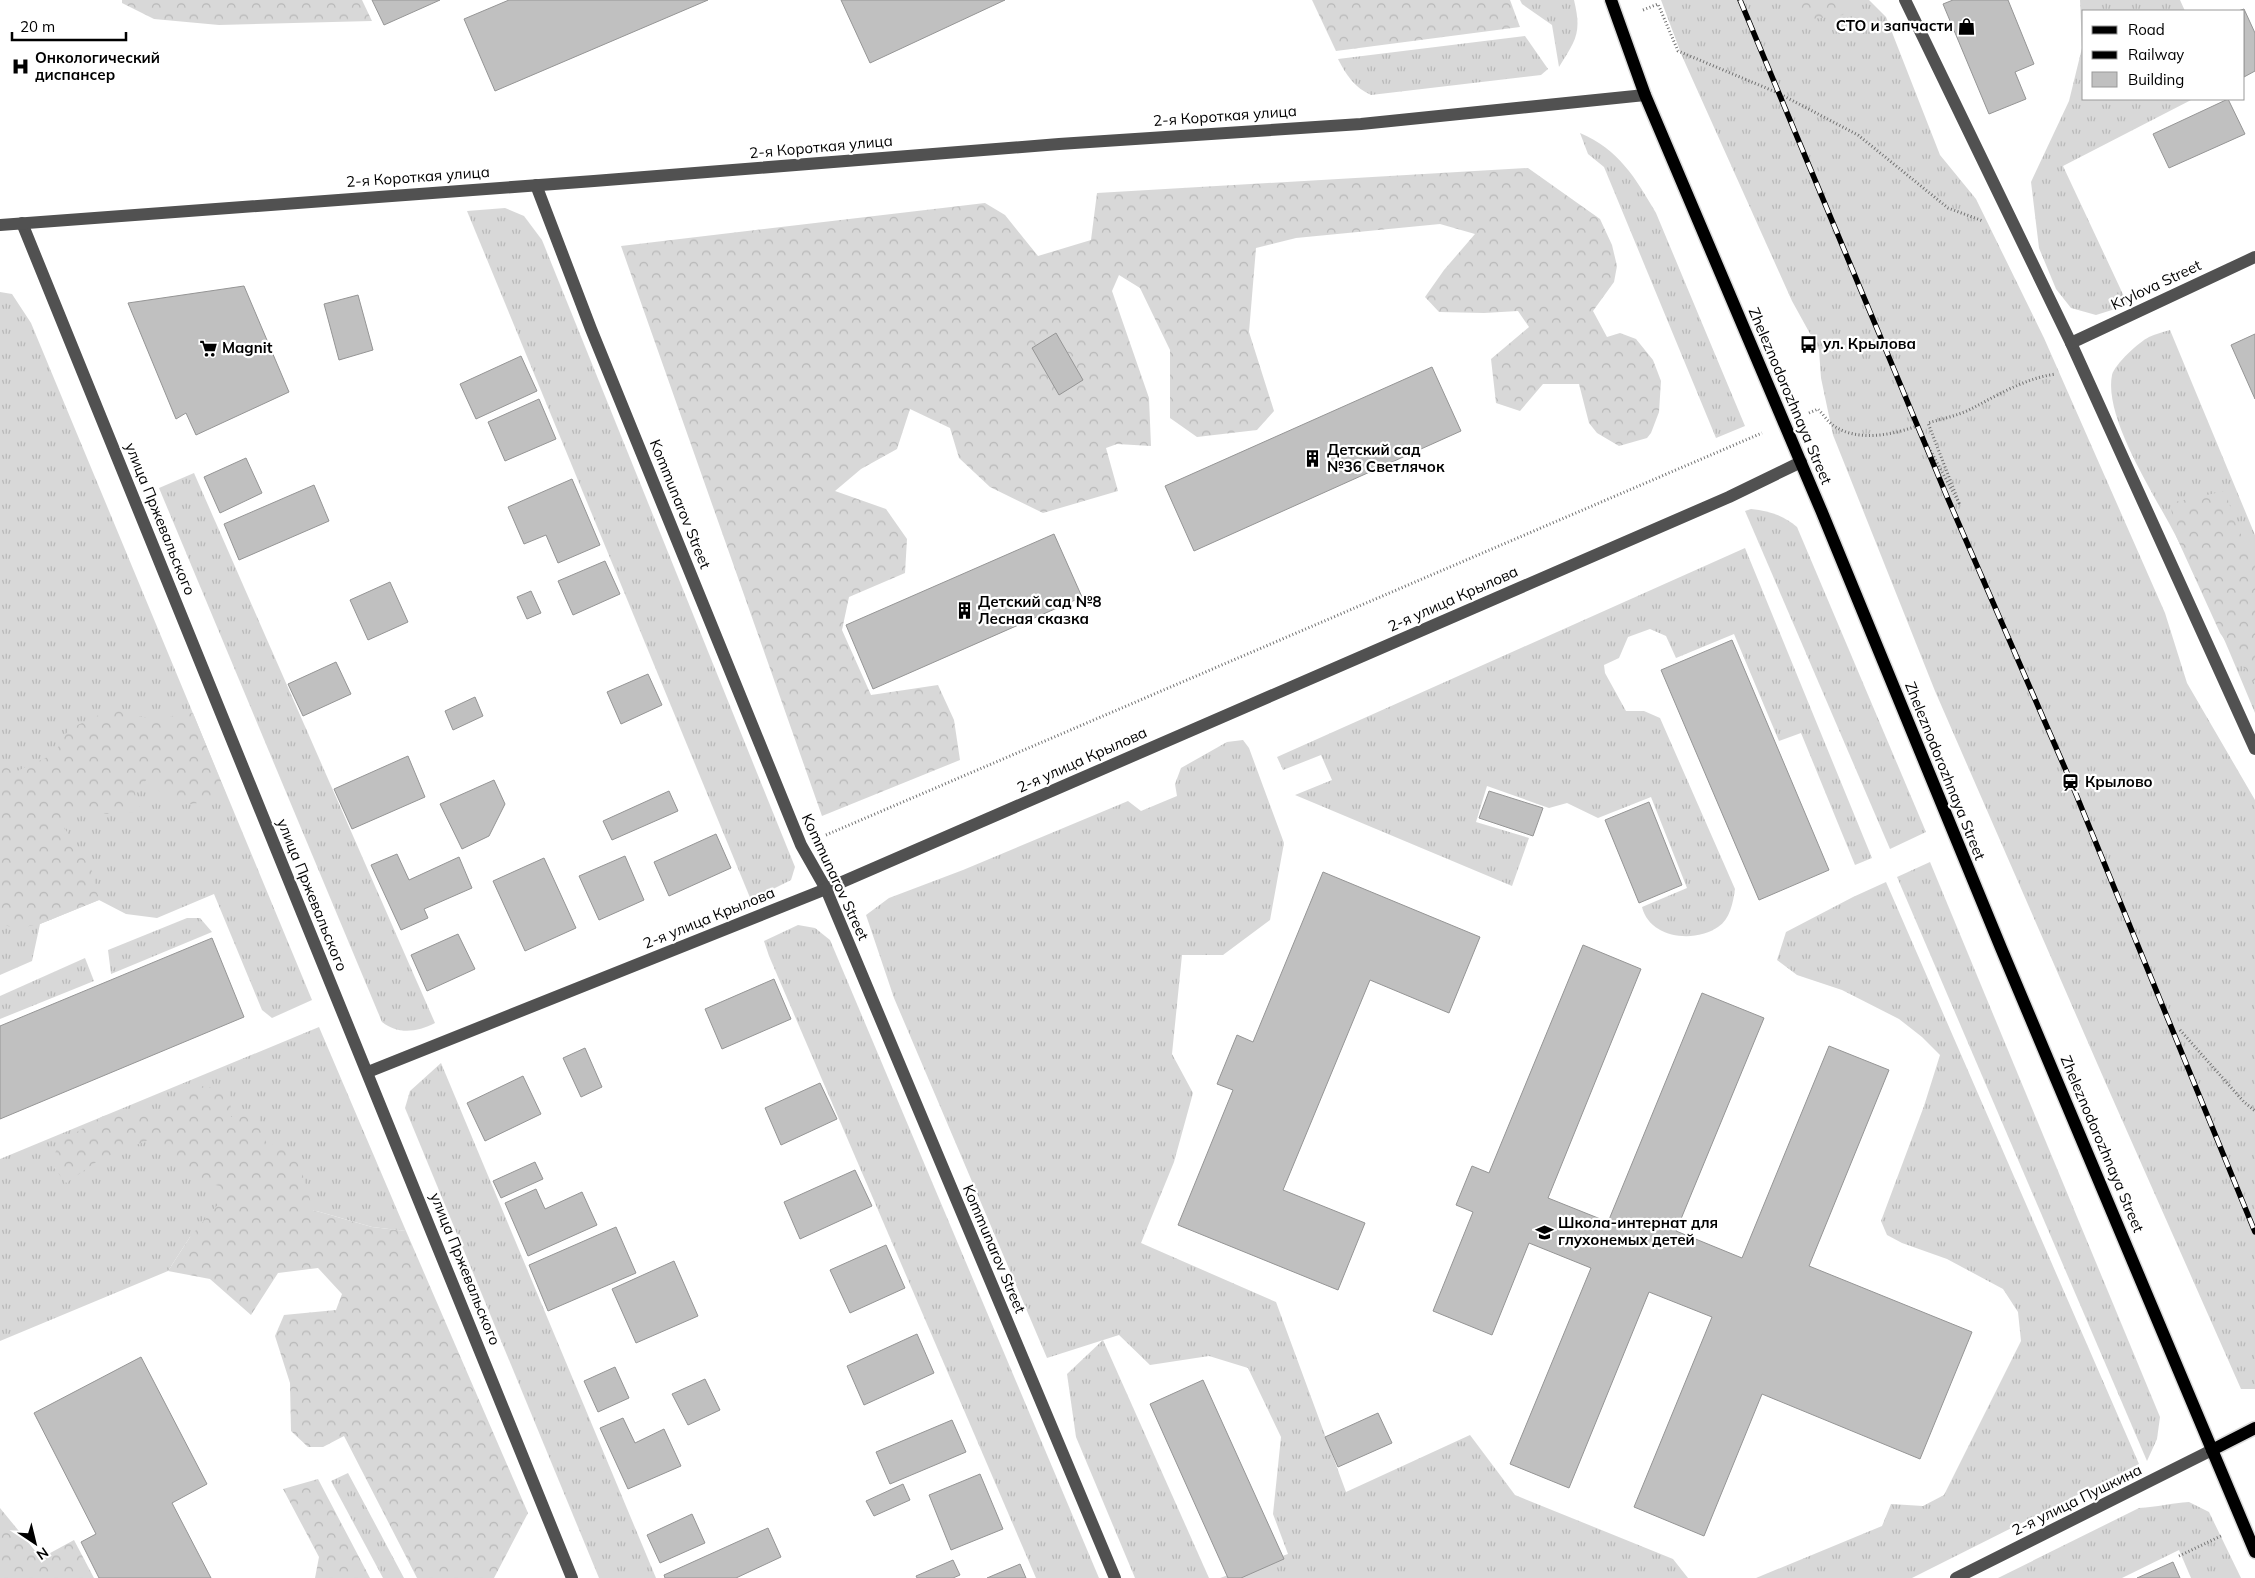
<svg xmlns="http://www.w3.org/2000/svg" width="2255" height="1578" font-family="Mulish,sans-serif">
	<defs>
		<pattern id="grass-tufts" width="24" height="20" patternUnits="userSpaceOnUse" patternTransform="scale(1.25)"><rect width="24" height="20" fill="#d8d8d8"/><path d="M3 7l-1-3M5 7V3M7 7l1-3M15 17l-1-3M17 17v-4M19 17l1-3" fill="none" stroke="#b8b8b8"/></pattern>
		<pattern id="forest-crowns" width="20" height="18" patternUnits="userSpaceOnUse" patternTransform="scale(1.25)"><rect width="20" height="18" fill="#d8d8d8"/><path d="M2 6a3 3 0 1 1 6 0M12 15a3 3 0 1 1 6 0" fill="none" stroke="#b8b8b8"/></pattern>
	</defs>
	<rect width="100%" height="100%" fill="#fff"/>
	<g fill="url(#grass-tufts)">
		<path d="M 1520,0 L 1574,0 C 1582,33 1576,40 1559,67 L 1552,25 L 1522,4 Z"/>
		<polygon points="1661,0 1869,0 1886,17 1940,155 1976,199 2044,338 2165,613 2187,683 2255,800 2255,1389 2241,1389 2107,1086 1935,691 1833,435 1821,378 1819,350 1792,301 1682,56"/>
		<polygon points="2080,0 2180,0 2185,11 2084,11 2084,99 2193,99 2063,166 2128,305 2096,315 2071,308 2056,289 2039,248 2031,182 2069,101 2082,48"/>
		<path d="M 1525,36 L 1548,69 L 1541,75 L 1371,95 C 1355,88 1346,75 1338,59 Z"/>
		<path d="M 1580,133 C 1619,150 1635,177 1656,213 L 1745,426 L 1716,438 L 1604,167 L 1588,154 Z"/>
		<polygon points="505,208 524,216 542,240 795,867 791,880 751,900 467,211"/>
		<polygon points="0,292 12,294 31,323 312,1000 272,1018 262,1010 214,894 157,918 126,914 99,900 40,924 32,961 0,975"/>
		<path d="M 2170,330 L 2255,535 L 2255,713 C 2232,657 2208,600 2181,546 C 2161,504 2103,421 2112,375 C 2115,364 2139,342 2149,337 C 2155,334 2163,332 2170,330 Z"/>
		<path d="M 194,473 L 435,1023 C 417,1032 399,1035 382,1022 L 159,488 Z"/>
		<path d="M 1751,509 C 1769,511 1783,515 1797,527 L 1926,832 L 1890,849 L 1745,511 Z"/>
		<path d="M 1745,548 L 1872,858 L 1855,865 L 1801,733 L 1779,741 L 1734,634 L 1676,658 L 1666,636 L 1650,629 L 1628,637 L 1619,658 L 1604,665 L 1605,673 L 1626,711 L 1644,711 L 1660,718 L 1735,889 C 1733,903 1730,919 1718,927 C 1695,943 1650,939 1642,907 L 1687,888 L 1651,797 L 1598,818 L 1567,803 L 1549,808 L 1487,786 L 1476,822 L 1529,838 L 1512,886 L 1295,795 L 1332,780 L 1321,755 L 1283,770 L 1277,757 Z"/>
		<polygon points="1243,740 1249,748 1284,843 1270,920 1223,955 1182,955 1172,1054 1193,1093 1174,1162 1141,1243 1276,1302 1346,1492 1470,1435 1515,1495 1673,1559 1688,1578 1220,1578 1288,1554 1273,1514 1281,1437 1248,1368 1209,1356 1150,1365 1119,1335 1047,1358 894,998 866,915 889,898 963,870 1128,801 1141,811 1177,796 1175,784 1181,768 1227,742"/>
		<polygon points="1930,862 2160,1417 2157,1439 2147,1461 1897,877"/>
		<polygon points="1886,882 2139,1464 1912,1578 1756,1578 1882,1526 1891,1504 1923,1506 1944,1495 2021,1341 2018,1312 2003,1289 1947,1259 1902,1243 1887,1235 1881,1221 1924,1106 1940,1055 1922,1037 1899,1019 1842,990 1797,975 1777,960 1786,932 1853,897"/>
		<polygon points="187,918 200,918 212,932 111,974 108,950"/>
		<polygon points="798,925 815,928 830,940 1099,1578 1036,1578 769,956 764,941"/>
		<polygon points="85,958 94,981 0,1019 0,996"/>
		<polygon points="319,1027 406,1231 372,1227 313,1210 190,1237 168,1271 0,1341 0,1159"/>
		<polygon points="441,1063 656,1578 599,1578 405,1108 410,1091"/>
		<polygon points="1103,1340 1209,1578 1135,1578 1076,1437 1067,1374"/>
		<polygon points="348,1473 404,1578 383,1578 331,1481"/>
		<path d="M 2189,1502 L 2209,1512 L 2241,1578 L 2191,1578 L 2179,1550 L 2122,1578 L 1998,1578 L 2139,1508 C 2157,1507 2172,1503 2189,1502 Z"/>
	</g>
	<g fill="url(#forest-crowns)">
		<polygon points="122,0 362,0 372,21 219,25 154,19 122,3"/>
		<polygon points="1312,0 1510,0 1520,27 1336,51"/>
		<polygon points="1785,0 1851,0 1843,15 1805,20 1785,2"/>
		<polygon points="1528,168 1600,219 1612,245 1617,266 1614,282 1593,311 1607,337 1620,333 1636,339 1653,360 1661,381 1659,412 1651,433 1647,438 1619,446 1597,433 1589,423 1579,384 1543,384 1520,411 1496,403 1491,359 1529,327 1518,311 1484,313 1439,312 1425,297 1444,270 1475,234 1440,224 1296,238 1256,248 1249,332 1274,411 1257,430 1197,437 1170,418 1170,350 1140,288 1119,275 1112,291 1149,398 1151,446 1117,444 1106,448 1118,491 1043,513 990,487 959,458 950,428 910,409 897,449 861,469 835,491 886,509 907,539 905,573 849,597 842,630 871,695 938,685 954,720 960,760 822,816 621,246 985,203 1005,215 1038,256 1091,240 1097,193"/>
		<polygon points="2225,491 2238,530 2255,555 2255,684 2220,633 2176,536 2170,503"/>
		<path d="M 112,709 L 151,719 L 193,713 L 226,794 C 185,808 179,812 147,779 L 135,793 L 141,812 L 108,814 L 78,811 L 60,821 L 92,871 L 99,900 L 40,924 L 14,929 L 0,922 L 0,764 L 15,772 L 54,754 L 69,729 Z"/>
		<path d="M 201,1086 L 230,1091 L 231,1117 L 258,1114 L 266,1142 L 297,1155 L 313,1210 L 372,1227 L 406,1231 L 528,1513 L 494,1578 L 417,1578 L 344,1436 L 323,1447 L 308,1447 L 291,1431 L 290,1383 L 275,1336 L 284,1315 L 336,1310 L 342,1294 L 318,1268 L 278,1273 L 251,1315 L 210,1279 L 168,1271 L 190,1237 L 221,1201 L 220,1186 C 185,1178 188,1183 173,1149 L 151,1139 L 99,1160 L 66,1183 L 51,1164 L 59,1143 L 103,1116 L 168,1110 Z"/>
		<polygon points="318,1479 370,1578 315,1578 319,1557 283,1489"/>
		<polygon points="0,1508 41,1558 74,1540 94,1578 0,1578"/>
	</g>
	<g fill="#c0c0c0" stroke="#959595">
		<polygon points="372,0 440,0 384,25"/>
		<polygon points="509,0 708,0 495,91 464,19"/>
		<polygon points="841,0 1005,0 870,63"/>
		<polygon points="1953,0 2008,0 2034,64 2015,72 2026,99 1989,114 1943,4"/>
		<polygon points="2244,9 2255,33 2255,71 2244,77 2244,11 2238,11"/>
		<polygon points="2228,99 2245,134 2169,168 2153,134"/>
		<polygon points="244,286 289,392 196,435 186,413 176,419 128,303"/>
		<polygon points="358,295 373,350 339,360 324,304"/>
		<polygon points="1056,333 1083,380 1059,395 1032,348"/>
		<polygon points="2255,334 2255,399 2231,345"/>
		<polygon points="521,356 537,391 476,419 460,384"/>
		<polygon points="1432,367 1461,431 1194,551 1165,486"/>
		<polygon points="539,399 556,439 505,461 488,422"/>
		<polygon points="246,458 262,493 220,513 204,477"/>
		<polygon points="572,479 600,545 558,563 546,535 524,544 508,507"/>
		<polygon points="314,485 329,521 239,560 224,524"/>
		<polygon points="1054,534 1082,597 873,689 846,625"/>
		<polygon points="605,561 620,594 573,615 558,581"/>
		<polygon points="390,582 408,622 368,640 350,600"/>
		<polygon points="531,591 541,613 527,619 517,597"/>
		<polygon points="1732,640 1829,870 1759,900 1661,670"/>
		<polygon points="336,662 351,694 303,716 288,684"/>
		<polygon points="648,674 662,705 621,724 607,692"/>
		<polygon points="475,697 483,716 453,730 445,711"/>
		<polygon points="408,756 425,797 352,829 334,789"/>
		<polygon points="494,780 505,804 489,836 462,849 440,804"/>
		<polygon points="669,791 678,811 612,840 603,821"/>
		<polygon points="1489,791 1543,808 1533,836 1479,818"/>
		<polygon points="1649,802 1682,885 1639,903 1605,820"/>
		<polygon points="716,834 731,868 669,896 654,862"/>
		<polygon points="397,854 409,880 459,857 472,888 424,909 428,918 401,930 371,865"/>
		<polygon points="625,856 644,900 599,920 579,876"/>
		<polygon points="544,858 576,928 525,951 493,881"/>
		<polygon points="1323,872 1480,937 1449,1013 1370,980 1283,1190 1365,1223 1338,1290 1178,1225 1233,1090 1217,1084 1237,1035 1253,1042"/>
		<polygon points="458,934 475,969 427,991 411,955"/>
		<polygon points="212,938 244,1017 0,1119 0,1026"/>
		<polygon points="1583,945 1641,969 1548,1198 1608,1222 1702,993 1764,1018 1676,1231 1742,1258 1829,1046 1889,1070 1809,1266 1972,1332 1920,1459 1762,1394 1704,1536 1634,1507 1712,1317 1649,1292 1569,1488 1510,1464 1591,1268 1529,1243 1492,1335 1433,1311 1473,1212 1456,1205 1472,1166 1489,1173"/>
		<polygon points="774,979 791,1019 722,1049 705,1009"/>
		<polygon points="585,1048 602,1087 581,1097 563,1058"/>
		<polygon points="523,1076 541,1114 485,1141 467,1103"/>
		<polygon points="820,1083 837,1119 781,1145 765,1108"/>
		<polygon points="535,1162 543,1179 501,1198 493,1181"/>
		<polygon points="855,1170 872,1206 800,1239 784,1202"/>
		<polygon points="536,1189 545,1209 582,1192 597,1225 528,1256 505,1203"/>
		<polygon points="616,1227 636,1273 548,1311 529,1265"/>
		<polygon points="886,1245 905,1288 850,1313 830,1270"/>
		<polygon points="674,1261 698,1316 636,1343 612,1289"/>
		<polygon points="917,1334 934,1373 864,1405 847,1366"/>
		<polygon points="141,1357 207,1484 172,1503 211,1578 99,1578 81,1542 96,1534 34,1413"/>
		<polygon points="615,1367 629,1398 598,1412 584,1381"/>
		<polygon points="705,1379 720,1410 688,1425 672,1394"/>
		<polygon points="1203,1380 1284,1559 1241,1578 1228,1578 1150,1404"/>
		<polygon points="1378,1413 1392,1443 1338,1467 1325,1437"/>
		<polygon points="623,1418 635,1443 664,1429 681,1466 628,1489 600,1428"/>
		<polygon points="952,1420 966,1452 890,1484 876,1452"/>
		<polygon points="980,1474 1003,1529 951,1550 929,1495"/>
		<polygon points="903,1484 910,1500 874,1516 866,1501"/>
		<polygon points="692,1514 705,1543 660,1563 647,1535"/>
		<polygon points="768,1528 781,1557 736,1578 665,1578 664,1575"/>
		<polygon points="953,1560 960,1575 953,1578 917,1578 916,1576"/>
		<polygon points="2173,1562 2180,1578 2137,1578"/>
		<polygon points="1020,1564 1026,1578 987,1578"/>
	</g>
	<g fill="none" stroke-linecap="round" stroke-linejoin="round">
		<defs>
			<g id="major">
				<polyline points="1611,0 1645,95 1821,510 2001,948 2255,1552"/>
				<polyline points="2212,1450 2255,1428"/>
			</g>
		</defs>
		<use href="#major" stroke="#dbdbdb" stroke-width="15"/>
		<g stroke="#737373" stroke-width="3" stroke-dasharray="1 2.5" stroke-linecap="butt">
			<polyline points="1643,10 1658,4 1678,51 1778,93 1858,135 1948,208 1983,221"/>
			<path d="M 1809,413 L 1818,409 C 1823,414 1828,422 1834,426 C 1858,442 1892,435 1917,426 L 1959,503 L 1928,423 C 1941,419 1956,416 1969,410 C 1996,396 2025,378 2056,374"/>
			<polyline points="826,835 1762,433"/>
			<polyline points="2180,1030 2244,1102 2255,1111"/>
			<polyline points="2179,1556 2221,1536"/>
		</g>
		<g stroke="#515151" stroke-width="12">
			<polyline points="1905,0 2071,343 2255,749"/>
			<polyline points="536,185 591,329 801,845 826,889 1115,1578"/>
			<polyline points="22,223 572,1578"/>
			<polyline points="0,225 594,181 1059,144 1361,124 1645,95"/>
			<polyline points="2071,343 2255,257"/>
			<polyline points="368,1072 826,889 1729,497 1801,462"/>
			<polyline points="1956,1578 2212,1450"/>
		</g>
		<use href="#major" stroke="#000" stroke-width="12"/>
		<defs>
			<polyline id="rail" points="1740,0 1948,499 2071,782 2255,1232"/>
		</defs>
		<use href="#rail" stroke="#000" stroke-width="5.5"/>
		<use href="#rail" stroke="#fff" stroke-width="4" stroke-dasharray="11" stroke-linecap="butt"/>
	</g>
	<defs>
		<symbol id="shop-bare" viewBox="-9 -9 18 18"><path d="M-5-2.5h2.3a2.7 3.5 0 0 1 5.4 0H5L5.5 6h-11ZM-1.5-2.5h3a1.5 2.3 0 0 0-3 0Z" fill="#000" stroke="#fff" stroke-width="2.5" paint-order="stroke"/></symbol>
		<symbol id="hospital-bare" viewBox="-9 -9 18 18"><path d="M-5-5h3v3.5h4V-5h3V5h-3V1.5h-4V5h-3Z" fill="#000" stroke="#fff" stroke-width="2.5" paint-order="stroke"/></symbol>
		<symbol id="bus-bare" viewBox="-9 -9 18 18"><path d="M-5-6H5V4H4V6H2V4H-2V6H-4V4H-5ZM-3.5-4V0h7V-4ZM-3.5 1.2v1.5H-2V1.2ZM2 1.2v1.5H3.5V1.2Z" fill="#000" stroke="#fff" stroke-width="2.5" paint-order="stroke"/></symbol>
		<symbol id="supermarket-bare" viewBox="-9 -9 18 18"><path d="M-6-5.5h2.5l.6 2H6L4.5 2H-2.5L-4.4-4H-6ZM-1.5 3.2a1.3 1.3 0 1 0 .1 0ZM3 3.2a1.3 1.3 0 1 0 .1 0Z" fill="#000" stroke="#fff" stroke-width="2.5" paint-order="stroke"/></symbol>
		<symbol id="building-bare" viewBox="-9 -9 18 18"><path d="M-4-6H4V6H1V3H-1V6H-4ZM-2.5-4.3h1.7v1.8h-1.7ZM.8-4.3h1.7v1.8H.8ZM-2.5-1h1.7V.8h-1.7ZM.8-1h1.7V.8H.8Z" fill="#000" stroke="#fff" stroke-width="2.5" paint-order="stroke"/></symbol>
		<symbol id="station-bare" viewBox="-9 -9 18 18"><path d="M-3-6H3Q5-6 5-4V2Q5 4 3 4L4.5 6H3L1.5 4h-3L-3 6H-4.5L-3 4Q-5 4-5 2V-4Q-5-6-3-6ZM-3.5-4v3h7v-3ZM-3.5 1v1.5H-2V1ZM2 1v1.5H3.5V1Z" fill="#000" stroke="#fff" stroke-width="2.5" paint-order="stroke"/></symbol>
		<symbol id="school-bare" viewBox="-9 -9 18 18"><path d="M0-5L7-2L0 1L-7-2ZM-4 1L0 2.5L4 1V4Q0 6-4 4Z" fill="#000" stroke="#fff" stroke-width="2.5" paint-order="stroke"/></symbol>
	</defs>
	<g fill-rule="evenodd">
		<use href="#shop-bare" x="1954" y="14" width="25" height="25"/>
		<use href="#hospital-bare" x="8" y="54" width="25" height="25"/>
		<use href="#bus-bare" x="1796" y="332" width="25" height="25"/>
		<use href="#supermarket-bare" x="196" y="336" width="25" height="25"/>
		<use href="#building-bare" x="1300" y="446" width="25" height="25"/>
		<use href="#building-bare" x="952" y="598" width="25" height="25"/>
		<use href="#station-bare" x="2058" y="770" width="25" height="25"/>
		<use href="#school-bare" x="1532" y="1220" width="25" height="25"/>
	</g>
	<g text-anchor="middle" stroke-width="4.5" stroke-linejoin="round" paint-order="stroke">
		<g font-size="15" font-weight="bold" fill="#000" stroke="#fff" text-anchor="start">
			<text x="1953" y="31" text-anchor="end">СТО и запчасти</text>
			<text x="35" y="63">Онкологический<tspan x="35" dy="17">диспансер</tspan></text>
			<text x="1823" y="349">ул. Крылова</text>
			<text x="222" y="353">Magnit</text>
			<text x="1327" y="455">Детский сад<tspan x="1327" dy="17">№36 Светлячок</tspan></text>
			<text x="978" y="607">Детский сад №8<tspan x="978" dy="17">Лесная сказка</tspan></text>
			<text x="2085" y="787">Крылово</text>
			<text x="1558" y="1228">Школа-интернат для<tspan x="1558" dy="17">глухонемых детей</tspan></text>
		</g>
		<g font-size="15" fill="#000" stroke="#fff">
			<text transform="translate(1225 116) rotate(-4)" y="5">2-я Короткая улица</text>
			<text transform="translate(821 147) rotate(-5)" y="5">2-я Короткая улица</text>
			<text transform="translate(418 177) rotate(-4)" y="5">2-я Короткая улица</text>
			<text transform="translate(2156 285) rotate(-25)" y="5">Krylova Street</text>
			<text transform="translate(1790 396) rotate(67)" y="5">Zheleznodorozhnaya Street</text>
			<text transform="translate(680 504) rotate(68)" y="5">Kommunarov Street</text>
			<text transform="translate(160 519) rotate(68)" y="5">улица Пржевальского</text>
			<text transform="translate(1453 599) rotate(-24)" y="5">2-я улица Крылова</text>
			<text transform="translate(1082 760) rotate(-24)" y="5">2-я улица Крылова</text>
			<text transform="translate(1945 771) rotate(68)" y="5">Zheleznodorozhnaya Street</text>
			<text transform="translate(835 877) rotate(65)" y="5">Kommunarov Street</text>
			<text transform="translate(312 895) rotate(68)" y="5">улица Пржевальского</text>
			<text transform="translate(709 918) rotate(-22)" y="5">2-я улица Крылова</text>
			<text transform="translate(2102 1144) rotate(67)" y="5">Zheleznodorozhnaya Street</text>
			<text transform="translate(994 1249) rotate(67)" y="5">Kommunarov Street</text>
			<text transform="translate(465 1269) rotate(68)" y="5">улица Пржевальского</text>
			<text transform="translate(2077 1500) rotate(-26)" y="5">2-я улица Пушкина</text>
		</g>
	</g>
	<rect x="2082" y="10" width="162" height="90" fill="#ffffff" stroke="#999999"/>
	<rect x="2092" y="26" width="25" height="8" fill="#000000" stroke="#999999"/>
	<text x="2128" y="35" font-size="15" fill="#000000">Road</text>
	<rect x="2092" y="51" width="25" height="8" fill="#000000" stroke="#999999"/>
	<text x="2128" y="60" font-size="15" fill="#000000">Railway</text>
	<rect x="2092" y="72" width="25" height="15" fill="#c0c0c0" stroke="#999999"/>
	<text x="2128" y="85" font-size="15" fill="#000000">Building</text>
	<g transform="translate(35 1543) rotate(145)" stroke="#ffffff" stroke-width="4" paint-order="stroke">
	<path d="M0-4L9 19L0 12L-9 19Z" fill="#000000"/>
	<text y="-8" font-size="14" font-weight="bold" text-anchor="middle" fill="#000000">N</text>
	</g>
	<path d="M12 32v8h114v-8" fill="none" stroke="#000000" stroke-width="2.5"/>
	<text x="20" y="32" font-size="15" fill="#000000" stroke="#ffffff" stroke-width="4" paint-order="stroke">20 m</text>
</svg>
